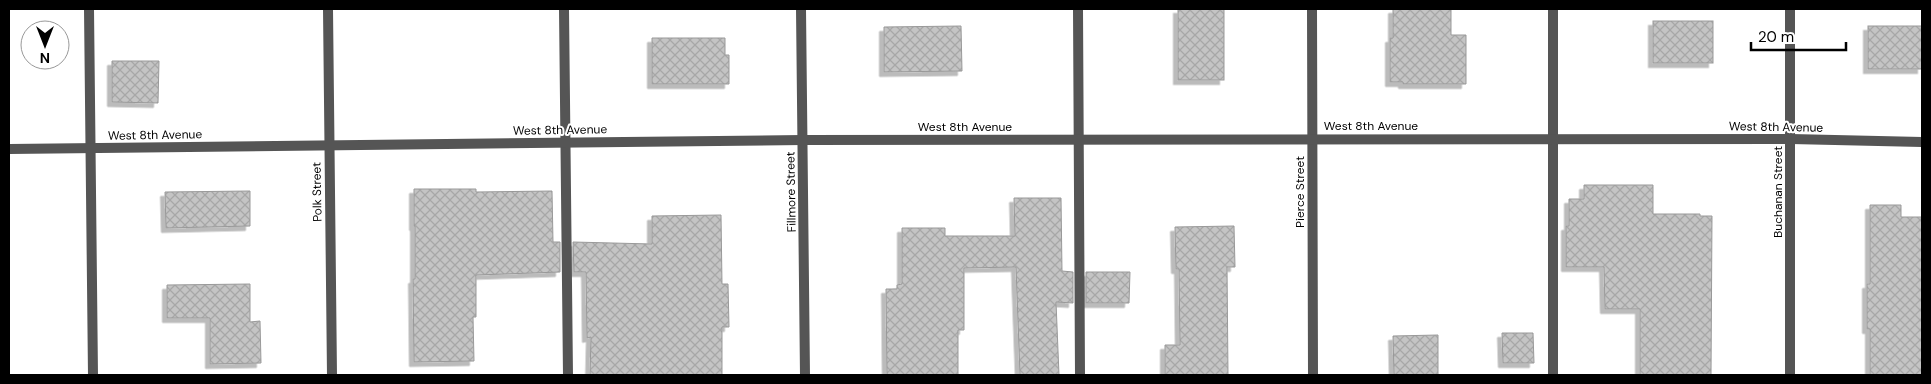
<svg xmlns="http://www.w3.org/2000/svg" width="1931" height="384" font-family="'DM Sans',sans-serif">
	<defs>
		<pattern id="building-cross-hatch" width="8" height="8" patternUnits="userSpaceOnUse" patternTransform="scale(1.25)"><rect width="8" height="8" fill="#c4c4c4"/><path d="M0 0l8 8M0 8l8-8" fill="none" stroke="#a7a7a7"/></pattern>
		<filter id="shadow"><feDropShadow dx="-4.5" dy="4.5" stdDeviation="0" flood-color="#0004"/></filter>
	</defs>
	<rect width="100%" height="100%" fill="#fff"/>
	<g fill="url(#building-cross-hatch)" stroke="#999" filter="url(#shadow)">
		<rect x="1178" y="9" width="46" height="71"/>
		<polygon points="1393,9 1451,9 1451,35 1466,35 1466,84 1403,84 1403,82 1390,82 1390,38 1393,38"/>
		<rect x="1653" y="21" width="60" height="42"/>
		<polygon points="961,26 962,71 884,72 884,27"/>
		<rect x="1868" y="26" width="54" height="43"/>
		<polygon points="652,38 725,38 725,55 729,55 729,84 652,84"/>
		<polygon points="112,61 159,61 158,103 112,102"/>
		<polygon points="1584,185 1653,185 1653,214 1700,214 1700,216 1712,216 1711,375 1640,375 1640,309 1605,309 1604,267 1566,267 1566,226 1569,226 1569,199 1584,199"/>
		<polygon points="414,189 476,189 476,192 552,191 553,242 560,242 560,272 476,275 476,317 473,317 474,361 414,362 413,279 415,279 415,226 414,226"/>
		<polygon points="250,191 250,226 166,228 165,192"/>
		<polygon points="1014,198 1061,198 1062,271 1073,272 1073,303 1056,302 1059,375 1020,375 1016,267 964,268 964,330 958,330 958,375 887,375 886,289 897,289 897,285 902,284 902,228 945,228 945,236 1015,236"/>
		<polygon points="1870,205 1901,205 1901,217 1922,217 1922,375 1870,375 1870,329 1867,329 1867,284 1870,284"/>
		<polygon points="721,215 722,284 728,284 729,327 722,327 722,375 590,375 591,337 587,338 586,272 574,272 573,242 652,244 652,216"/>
		<polygon points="1234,226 1235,267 1227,267 1228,375 1165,375 1165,345 1180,345 1179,269 1176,269 1175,227"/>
		<polygon points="1086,272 1130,272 1129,303 1086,303"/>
		<polygon points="250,284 250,322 260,321 261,363 210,364 210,318 167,318 167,285"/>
		<polygon points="1502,333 1533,333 1534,363 1503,363"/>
		<polygon points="1438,335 1438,375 1394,375 1393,336"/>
	</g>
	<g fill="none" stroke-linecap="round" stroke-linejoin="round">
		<g stroke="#555" stroke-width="10">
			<polyline points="89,9 93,375"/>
			<polyline points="564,9 568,375"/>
			<polyline points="1078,9 1080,375"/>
			<polyline points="1553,9 1553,375"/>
		</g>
		<g stroke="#555" stroke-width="10">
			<polyline points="328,9 332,375"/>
			<polyline points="801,9 805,375"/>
			<polyline points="1312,9 1313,375"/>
		</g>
		<g stroke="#555" stroke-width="10">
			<polyline points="1790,9 1790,375"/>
			<polyline points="9,149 803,140 1791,139 1922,142"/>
		</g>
	</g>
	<g text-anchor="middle" stroke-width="4" stroke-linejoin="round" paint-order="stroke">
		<g font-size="12" fill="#000" stroke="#fff">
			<text x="1371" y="130">West 8th Avenue</text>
			<text x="965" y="131">West 8th Avenue</text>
			<text transform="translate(1776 127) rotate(1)" y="4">West 8th Avenue</text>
			<text transform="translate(560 130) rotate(-1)" y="4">West 8th Avenue</text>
			<text transform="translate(155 135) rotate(-1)" y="4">West 8th Avenue</text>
			<text transform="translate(317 192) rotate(-91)" y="4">Polk Street</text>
			<text transform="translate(791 192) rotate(-91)" y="4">Fillmore Street</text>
			<text transform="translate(1300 192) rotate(-90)" y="4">Pierce Street</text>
			<text transform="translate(1778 192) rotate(-90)" y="4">Buchanan Street</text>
		</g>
	</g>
	<rect width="1931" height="384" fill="none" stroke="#000000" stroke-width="20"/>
	<g transform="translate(45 45) rotate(180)"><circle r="24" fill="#ffffff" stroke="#999999"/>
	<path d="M0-4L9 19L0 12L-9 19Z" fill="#000000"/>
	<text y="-8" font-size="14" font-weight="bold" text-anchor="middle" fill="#000000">N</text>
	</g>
	<path d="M1751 42v8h95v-8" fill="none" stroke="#000000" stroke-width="2.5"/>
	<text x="1758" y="42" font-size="15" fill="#000000" stroke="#ffffff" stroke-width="4" paint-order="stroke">20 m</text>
</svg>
